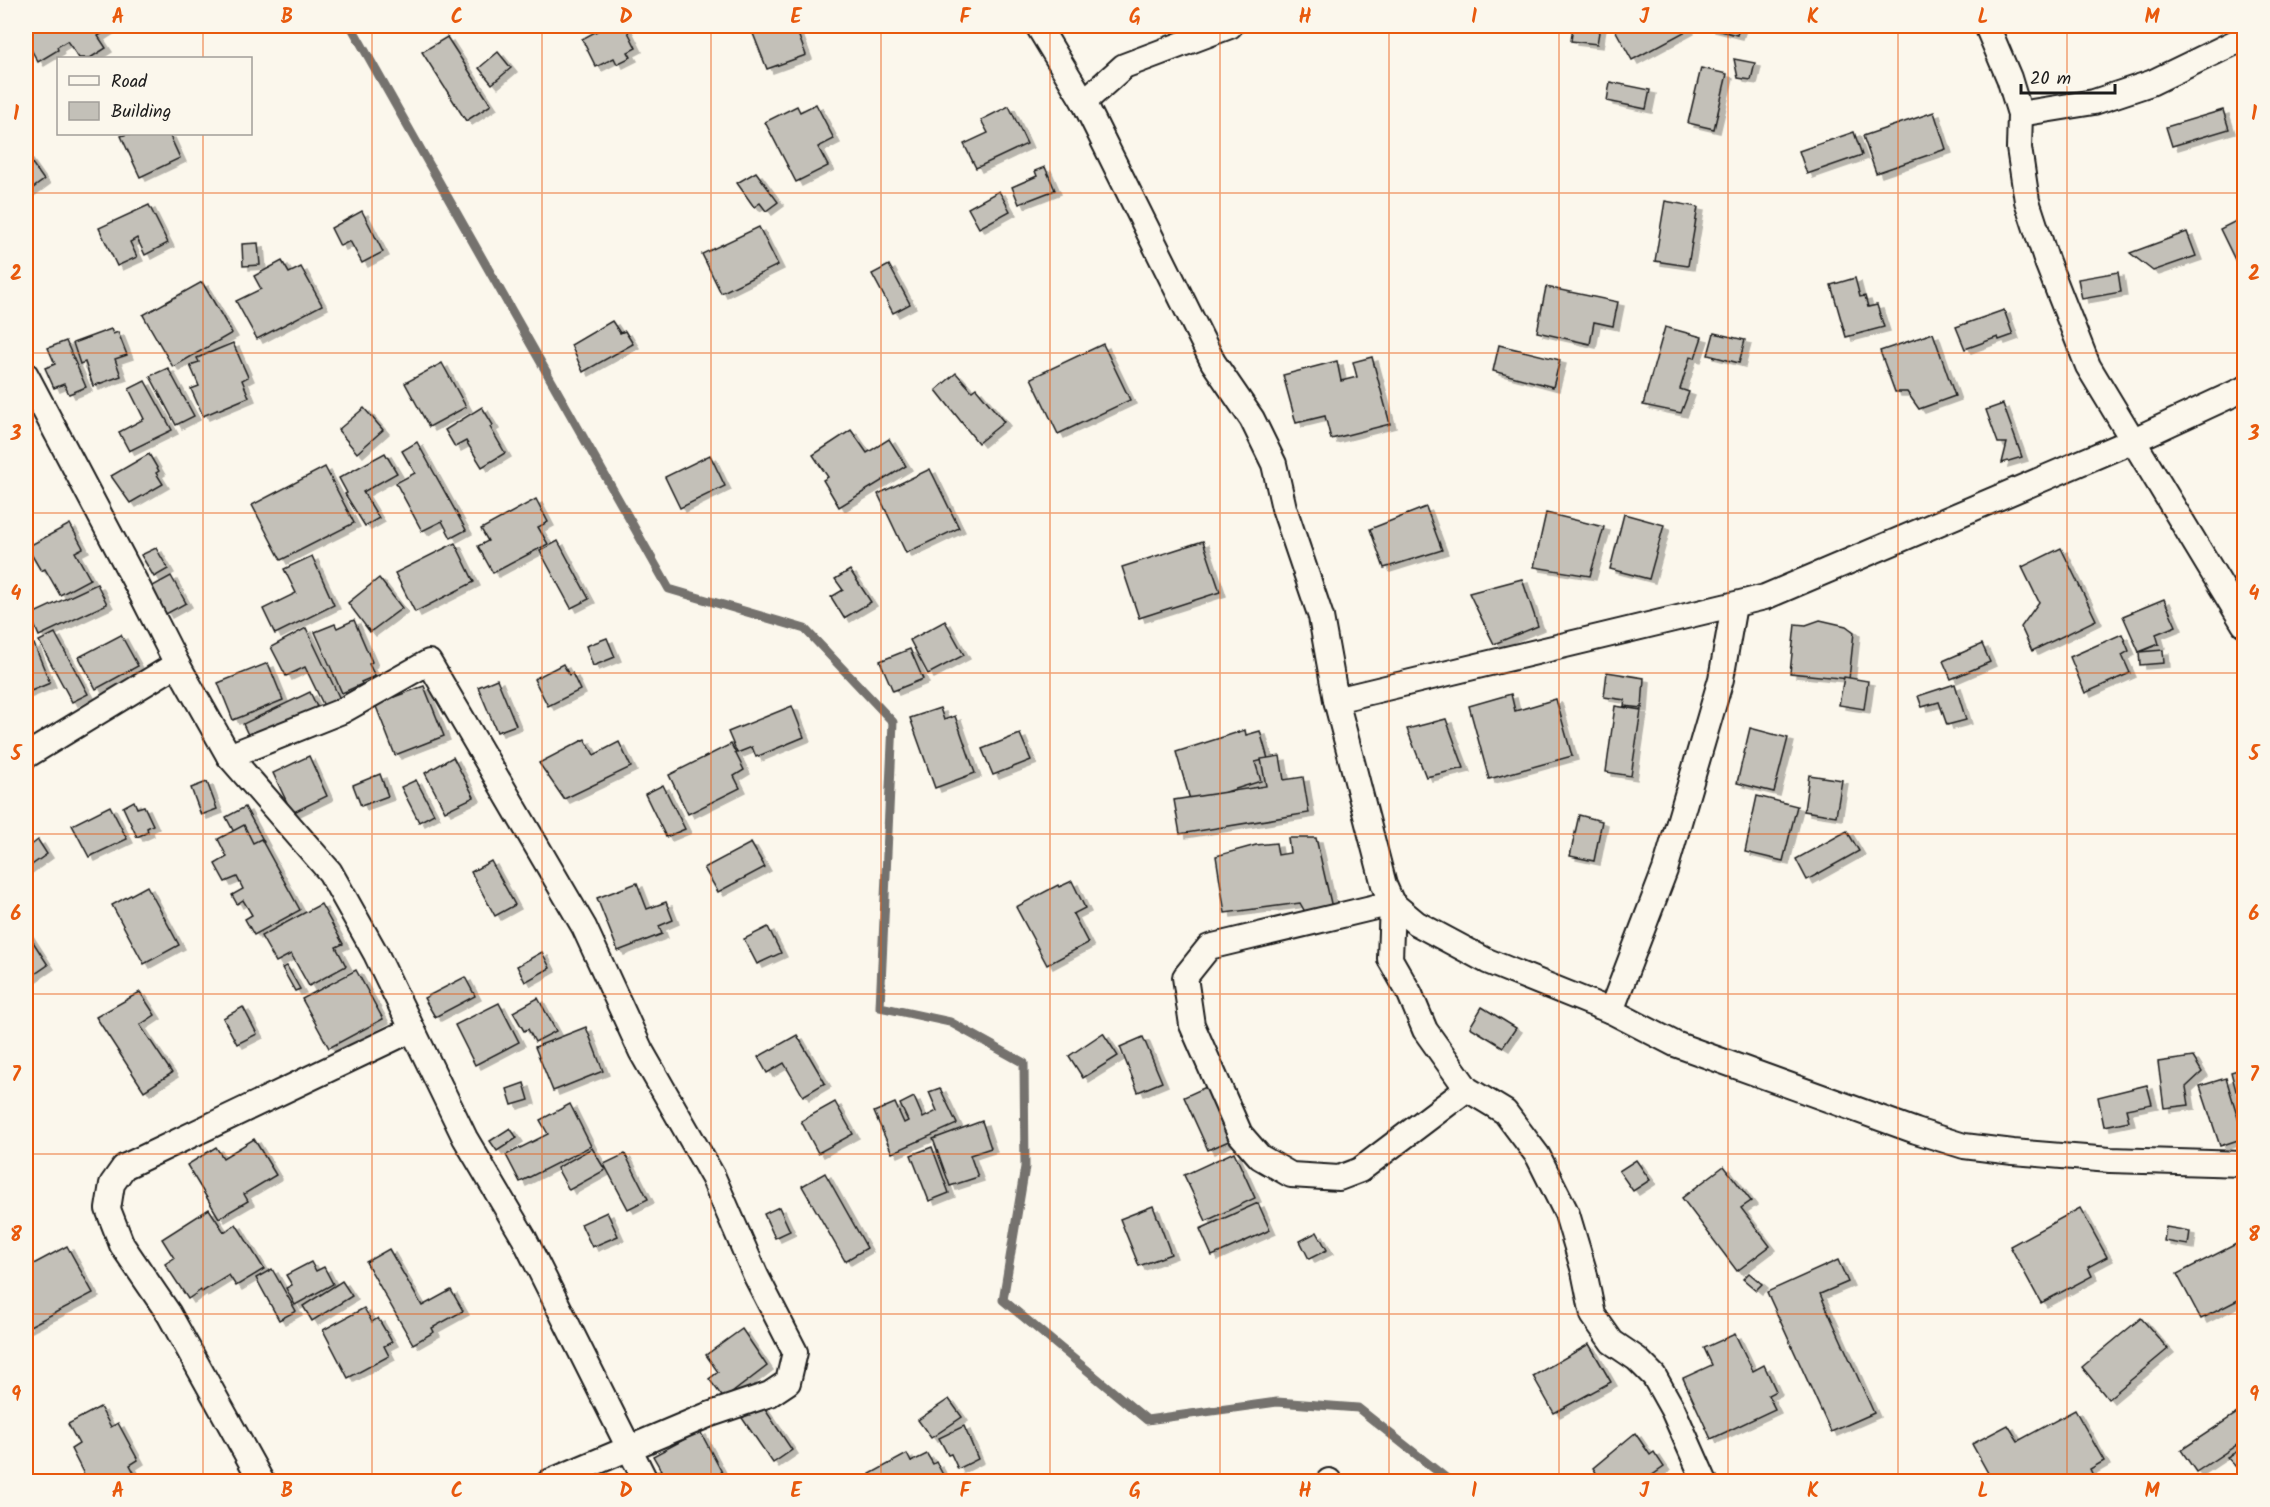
<svg xmlns="http://www.w3.org/2000/svg" width="2270" height="1507" font-family="Kalam,sans-serif">
	<defs>
		<filter id="shadow"><feDropShadow dx="6" dy="4" stdDeviation="0" flood-color="#0004"/></filter>
	</defs>
	<rect width="100%" height="100%" fill="#fbf7ec"/>
	<filter id="ink" filterUnits="userSpaceOnUse"><feTurbulence type="fractalNoise" baseFrequency=".0167" numOctaves="2"/><feDisplacementMap in="SourceGraphic" scale="12" xChannelSelector="R" yChannelSelector="G"/><feConvolveMatrix kernelMatrix="1 2 1 2 8 2 1 2 1" color-interpolation-filters="sRGB"/></filter>
	<g filter="url(#ink)">
		<g fill="none" stroke-linecap="round" stroke-linejoin="round">
			<polyline stroke="#74726e" stroke-width="9" points="351,26 669,589 805,629 893,722 880,1007 950,1022 1024,1063 1025,1167 1003,1300 1147,1420 1277,1402 1358,1408 1451,1482"/>
		</g>
		<g fill="#c3c0b8" stroke="#1c1c1c" stroke-width="1.5" filter="url(#shadow)">
			<polygon points="26,26 107,26 109,29 98,36 106,48 90,58 79,58 67,41 57,47 58,50 38,62 26,40"/>
			<polygon points="597,26 625,26 636,48 628,52 631,57 617,64 614,58 596,67 582,39 599,30"/>
			<polygon points="750,26 795,26 806,55 767,69"/>
			<polygon points="1573,26 1600,26 1597,44 1571,41"/>
			<polygon points="1613,26 1686,26 1688,30 1632,60"/>
			<polygon points="1710,26 1740,26 1737,35 1709,28"/>
			<polygon points="447,37 491,105 466,121 422,52"/>
			<polygon points="498,52 511,68 492,84 479,68"/>
			<polygon points="1734,59 1755,63 1751,80 1738,78"/>
			<polygon points="1701,68 1727,74 1714,129 1688,123"/>
			<polygon points="1610,82 1650,90 1646,109 1607,101"/>
			<polygon points="816,104 834,139 818,147 828,166 796,182 765,122 797,106 800,112"/>
			<polygon points="1009,106 1027,144 976,168 964,144 988,133 981,120"/>
			<polygon points="2223,110 2229,129 2172,146 2166,127"/>
			<polygon points="1934,112 1946,149 1876,173 1863,136"/>
			<polygon points="1854,132 1862,155 1807,174 1799,151"/>
			<polygon points="127,134 169,134 180,158 140,177 121,136"/>
			<polygon points="27,156 44,180 26,193 26,157"/>
			<polygon points="1045,167 1055,190 1019,204 1012,187 1037,176 1035,171"/>
			<polygon points="756,172 778,202 766,211 760,203 754,207 737,183"/>
			<polygon points="999,191 1010,211 979,228 968,208"/>
			<polygon points="1665,201 1698,207 1688,266 1655,261"/>
			<polygon points="149,205 168,243 145,255 137,238 130,242 137,257 117,266 99,228"/>
			<polygon points="362,211 383,252 362,263 350,241 340,246 331,228"/>
			<polygon points="2244,217 2244,261 2237,264 2220,229"/>
			<polygon points="759,227 778,265 721,293 702,254"/>
			<polygon points="2187,232 2196,256 2153,271 2130,253"/>
			<polygon points="258,243 260,265 243,266 242,244"/>
			<polygon points="282,261 289,273 301,267 322,305 257,339 236,301 261,289 254,276"/>
			<polygon points="889,265 910,304 893,313 872,274"/>
			<polygon points="2118,272 2121,292 2082,299 2078,279"/>
			<polygon points="1855,278 1860,297 1865,296 1868,307 1877,305 1884,327 1846,337 1831,285"/>
			<polygon points="202,282 232,333 173,367 143,315"/>
			<polygon points="1546,287 1618,302 1613,326 1594,322 1590,344 1537,332"/>
			<polygon points="2004,310 2013,335 1999,340 1998,337 1965,349 1956,327"/>
			<polygon points="612,321 620,333 625,331 633,344 583,372 571,345"/>
			<polygon points="1665,327 1702,337 1695,358 1690,357 1680,389 1689,392 1681,413 1643,405"/>
			<polygon points="111,329 113,334 118,332 127,355 115,359 121,376 93,386 85,362 80,364 73,343"/>
			<polygon points="1714,333 1745,340 1739,363 1708,355"/>
			<polygon points="1933,333 1955,396 1919,409 1907,392 1895,392 1880,351"/>
			<polygon points="66,341 86,387 69,394 64,384 54,388 45,368 55,364 48,348"/>
			<polygon points="233,343 248,377 242,380 249,397 218,410 217,408 217,410 203,416 191,389 199,386 190,365 199,362 197,358"/>
			<polygon points="1103,344 1130,400 1058,434 1031,378"/>
			<polygon points="1499,345 1560,360 1553,387 1493,371"/>
			<polygon points="1372,357 1390,424 1331,439 1325,416 1296,423 1283,375 1337,361 1341,381 1357,377 1353,362"/>
			<polygon points="442,363 466,407 429,427 405,383"/>
			<polygon points="168,368 194,416 176,425 150,376"/>
			<polygon points="956,373 972,391 976,388 1004,422 978,443 936,390"/>
			<polygon points="145,381 172,430 129,451 119,432 144,419 129,389"/>
			<polygon points="2003,404 2022,457 2002,463 2007,443 1998,443 1986,410"/>
			<polygon points="482,407 493,425 490,427 505,453 482,467 466,441 455,447 445,430"/>
			<polygon points="364,408 383,430 357,453 338,430"/>
			<polygon points="851,430 867,453 889,439 906,466 839,507 823,480 828,477 813,455"/>
			<polygon points="417,442 466,530 451,538 442,521 422,531 396,483 415,473 402,451"/>
			<polygon points="385,453 397,473 363,492 379,518 365,526 345,494 347,493 339,478"/>
			<polygon points="149,454 159,471 156,473 163,484 130,503 111,476"/>
			<polygon points="710,455 725,486 680,508 665,477"/>
			<polygon points="325,467 354,523 281,560 252,505"/>
			<polygon points="930,469 959,528 906,553 878,494"/>
			<polygon points="536,499 548,522 538,527 548,544 493,573 478,546 488,541 481,529"/>
			<polygon points="1426,507 1442,550 1384,568 1370,529"/>
			<polygon points="1546,513 1604,527 1590,576 1534,567"/>
			<polygon points="1624,514 1664,525 1649,579 1610,569"/>
			<polygon points="70,524 83,548 75,552 90,579 60,595 45,569 41,571 27,547"/>
			<polygon points="558,541 589,599 571,608 540,551"/>
			<polygon points="1203,541 1220,592 1139,618 1122,567"/>
			<polygon points="455,543 474,582 415,612 395,573"/>
			<polygon points="156,548 168,569 154,577 141,555"/>
			<polygon points="2061,548 2096,620 2032,651 2021,627 2039,602 2022,567"/>
			<polygon points="312,556 334,605 275,634 263,609 296,593 284,569"/>
			<polygon points="850,570 871,602 844,618 831,597 843,590 835,579"/>
			<polygon points="171,576 186,603 166,614 151,587"/>
			<polygon points="379,578 402,608 370,632 348,603"/>
			<polygon points="1522,579 1538,626 1494,644 1469,593"/>
			<polygon points="97,584 107,604 39,636 30,615"/>
			<polygon points="2164,599 2176,626 2156,634 2159,644 2139,652 2123,616"/>
			<polygon points="354,620 372,662 369,664 375,676 361,682 362,684 342,693 315,632 335,624 337,628"/>
			<polygon points="1820,620 1846,626 1854,632 1849,679 1790,673 1795,624 1806,625"/>
			<polygon points="945,621 964,655 928,674 910,640"/>
			<polygon points="306,628 340,699 324,706 305,667 286,676 271,647"/>
			<polygon points="55,633 88,694 72,702 39,641"/>
			<polygon points="2122,634 2129,651 2122,655 2130,673 2085,693 2070,657"/>
			<polygon points="121,635 138,666 96,689 79,657"/>
			<polygon points="607,638 615,657 593,666 586,646"/>
			<polygon points="34,644 50,683 26,693 26,648"/>
			<polygon points="1982,644 1990,662 1951,679 1943,661"/>
			<polygon points="910,649 923,679 893,691 880,661"/>
			<polygon points="2163,650 2164,663 2140,665 2139,652"/>
			<polygon points="268,663 283,700 233,720 218,683"/>
			<polygon points="563,664 569,675 572,673 580,690 548,706 534,679"/>
			<polygon points="1607,672 1644,678 1642,708 1624,706 1625,700 1604,697"/>
			<polygon points="1844,677 1868,681 1864,709 1839,705"/>
			<polygon points="497,679 516,725 497,732 478,687"/>
			<polygon points="1955,684 1966,720 1947,725 1939,702 1922,707 1918,696"/>
			<polygon points="424,686 444,736 395,755 375,704"/>
			<polygon points="310,692 317,707 250,739 243,724"/>
			<polygon points="1511,694 1515,711 1556,699 1572,756 1489,779 1469,706"/>
			<polygon points="792,706 804,737 756,757 752,747 737,753 728,732"/>
			<polygon points="1615,706 1641,710 1631,776 1606,772"/>
			<polygon points="940,708 944,720 955,716 975,773 935,788 910,718"/>
			<polygon points="1446,719 1464,768 1426,777 1407,729"/>
			<polygon points="1750,728 1788,738 1774,792 1737,783"/>
			<polygon points="1245,730 1246,735 1260,731 1268,759 1255,762 1261,781 1191,803 1176,752"/>
			<polygon points="1020,734 1031,760 993,775 982,749"/>
			<polygon points="585,739 594,755 619,742 631,767 564,799 539,763"/>
			<polygon points="731,744 744,770 734,776 740,788 688,814 669,775"/>
			<polygon points="309,756 327,796 292,813 273,773"/>
			<polygon points="1280,756 1284,780 1303,777 1309,813 1180,834 1174,800 1266,786 1261,759"/>
			<polygon points="453,757 474,797 445,811 425,773"/>
			<polygon points="380,774 388,796 361,806 353,785"/>
			<polygon points="1809,775 1842,780 1836,816 1804,811"/>
			<polygon points="416,780 434,814 419,822 401,787"/>
			<polygon points="207,782 217,809 201,815 191,788"/>
			<polygon points="663,785 685,829 666,837 645,794"/>
			<polygon points="1757,796 1797,806 1783,861 1745,852"/>
			<polygon points="134,801 137,808 144,806 153,825 147,828 148,832 137,837 123,807"/>
			<polygon points="110,806 127,839 89,857 72,825"/>
			<polygon points="245,807 264,842 245,853 226,817"/>
			<polygon points="1579,815 1602,821 1594,861 1570,856"/>
			<polygon points="244,825 253,843 261,839 300,910 254,935 245,919 252,915 243,900 237,904 232,895 243,889 237,877 225,882 215,864 227,857 218,839"/>
			<polygon points="1847,831 1859,851 1807,880 1796,859"/>
			<polygon points="1288,838 1316,838 1333,912 1309,919 1300,903 1225,913 1216,856 1256,845 1276,843 1278,855 1290,853"/>
			<polygon points="38,840 47,854 26,869 26,849"/>
			<polygon points="751,843 765,867 718,892 704,868"/>
			<polygon points="491,861 515,905 495,916 471,872"/>
			<polygon points="1072,881 1085,908 1073,914 1088,943 1047,965 1016,907 1058,885 1059,887"/>
			<polygon points="637,883 647,909 666,902 673,920 659,926 662,934 618,951 597,898"/>
			<polygon points="147,886 179,945 144,964 112,905"/>
			<polygon points="321,904 343,944 336,947 346,966 309,986 291,954 276,962 261,936"/>
			<polygon points="768,927 781,953 757,964 744,939"/>
			<polygon points="26,931 48,965 26,980"/>
			<polygon points="542,952 550,968 525,982 517,966"/>
			<polygon points="287,966 300,989 295,991 282,968"/>
			<polygon points="356,970 383,1019 329,1048 302,999"/>
			<polygon points="465,977 475,996 435,1017 424,998"/>
			<polygon points="140,992 155,1015 140,1025 172,1073 144,1091 96,1017"/>
			<polygon points="538,998 556,1031 535,1042 528,1029 524,1031 513,1012"/>
			<polygon points="499,1003 519,1042 475,1065 455,1025"/>
			<polygon points="243,1007 257,1034 237,1044 223,1018"/>
			<polygon points="1482,1007 1516,1028 1503,1047 1470,1027"/>
			<polygon points="586,1027 603,1071 553,1091 535,1047"/>
			<polygon points="1103,1033 1118,1056 1083,1078 1069,1056"/>
			<polygon points="797,1035 825,1083 803,1096 784,1063 767,1073 758,1057"/>
			<polygon points="1143,1037 1162,1082 1138,1092 1120,1047"/>
			<polygon points="2193,1057 2202,1072 2186,1087 2189,1105 2164,1108 2158,1062"/>
			<polygon points="2244,1068 2244,1088 2236,1091 2231,1072"/>
			<polygon points="2226,1078 2244,1138 2220,1146 2200,1086"/>
			<polygon points="524,1083 529,1100 512,1105 507,1089"/>
			<polygon points="2147,1085 2152,1104 2126,1109 2129,1121 2104,1126 2098,1097"/>
			<polygon points="1206,1087 1231,1140 1208,1150 1184,1097"/>
			<polygon points="940,1088 957,1124 892,1153 874,1112 895,1103 904,1123 908,1121 900,1104 914,1097 923,1118 937,1111 929,1092"/>
			<polygon points="835,1102 853,1134 818,1153 801,1121"/>
			<polygon points="570,1104 591,1146 520,1182 506,1155 548,1134 540,1120"/>
			<polygon points="982,1121 991,1148 970,1155 978,1177 950,1186 933,1139"/>
			<polygon points="510,1128 517,1138 497,1151 490,1141"/>
			<polygon points="254,1139 276,1175 244,1194 248,1201 219,1218 187,1165 216,1147 223,1158"/>
			<polygon points="932,1147 949,1193 929,1201 911,1155"/>
			<polygon points="592,1148 605,1170 569,1190 557,1168"/>
			<polygon points="1234,1152 1255,1198 1206,1221 1184,1175"/>
			<polygon points="625,1154 648,1199 628,1209 604,1164"/>
			<polygon points="1636,1160 1650,1180 1633,1191 1619,1171"/>
			<polygon points="1724,1166 1751,1201 1741,1208 1770,1246 1737,1271 1682,1198"/>
			<polygon points="825,1173 867,1248 845,1261 802,1186"/>
			<polygon points="1258,1203 1270,1230 1212,1256 1200,1229"/>
			<polygon points="1153,1206 1171,1254 1139,1266 1120,1219"/>
			<polygon points="779,1207 790,1231 775,1238 764,1214"/>
			<polygon points="2080,1208 2107,1257 2088,1267 2092,1276 2041,1303 2010,1246"/>
			<polygon points="209,1209 224,1232 236,1224 264,1269 236,1286 229,1275 202,1292 201,1290 188,1299 165,1264 174,1258 162,1239"/>
			<polygon points="607,1212 618,1236 592,1247 581,1224"/>
			<polygon points="2166,1227 2190,1231 2188,1245 2164,1241"/>
			<polygon points="1317,1232 1327,1250 1309,1259 1300,1241"/>
			<polygon points="2244,1240 2244,1297 2201,1319 2177,1274"/>
			<polygon points="67,1246 93,1293 26,1328 26,1268"/>
			<polygon points="389,1249 422,1306 451,1290 463,1311 432,1328 434,1332 413,1344 366,1262"/>
			<polygon points="1838,1260 1848,1282 1820,1294 1874,1413 1831,1432 1767,1292"/>
			<polygon points="311,1262 316,1271 324,1267 333,1284 295,1305 286,1288 292,1285 286,1275"/>
			<polygon points="272,1269 296,1311 279,1320 256,1278"/>
			<polygon points="1749,1273 1762,1284 1756,1290 1743,1279"/>
			<polygon points="342,1281 352,1296 312,1321 303,1306"/>
			<polygon points="364,1308 372,1322 378,1318 392,1342 384,1346 389,1356 348,1378 323,1330"/>
			<polygon points="2141,1318 2168,1349 2108,1399 2082,1367"/>
			<polygon points="742,1329 767,1366 724,1399 709,1379 718,1372 706,1355"/>
			<polygon points="1735,1334 1753,1371 1764,1365 1776,1391 1768,1395 1775,1409 1711,1439 1683,1378 1712,1365 1704,1348"/>
			<polygon points="1589,1344 1611,1382 1554,1413 1533,1376"/>
			<polygon points="949,1399 962,1417 931,1438 918,1420"/>
			<polygon points="762,1405 792,1450 773,1463 742,1418"/>
			<polygon points="100,1407 111,1427 118,1423 138,1460 130,1465 137,1478 130,1482 88,1482 71,1449 79,1444 68,1424"/>
			<polygon points="2243,1409 2244,1440 2196,1472 2181,1450"/>
			<polygon points="2075,1410 2104,1461 2090,1469 2096,1482 1993,1482 1972,1444 2008,1425 2018,1441"/>
			<polygon points="964,1426 978,1459 958,1469 951,1454 948,1455 939,1438"/>
			<polygon points="700,1431 727,1482 660,1482 655,1473 661,1470 653,1456"/>
			<polygon points="1635,1433 1650,1455 1654,1452 1664,1467 1642,1482 1602,1482 1593,1468"/>
			<polygon points="2244,1448 2244,1476 2227,1457"/>
			<polygon points="907,1454 911,1462 927,1454 933,1464 936,1462 947,1482 874,1482 870,1474"/>
		</g>
		<g fill="none" stroke-linecap="round" stroke-linejoin="round">
			<defs>
				<g id="minor">
					<polyline points="1038,26 1084,102 1213,362 1252,419 1274,464 1284,508 1321,617 1336,700 1384,885 1392,903 1416,923 1487,961 1611,1011 1675,1044 1916,1131 1964,1146 2013,1152 2110,1160 2244,1164"/>
					<polyline points="1987,26 2009,78 2020,114 2019,148 2027,201 2047,262 2088,366 2244,624"/>
					<polyline points="1084,102 1124,66 1230,26"/>
					<polyline points="2020,114 2094,102 2151,83 2244,38"/>
					<polyline points="26,375 140,591 177,664 229,756 330,872 376,954 465,1138 524,1238 646,1482"/>
					<polyline points="1336,700 1765,597 2134,440 2244,389"/>
					<polyline points="26,756 177,664"/>
					<polyline points="229,756 342,711 429,662 584,927 641,1051 713,1177 756,1276 795,1352 788,1382 770,1394 708,1415 549,1482"/>
					<polyline points="1611,1011 1665,870 1721,679 1734,605"/>
					<polyline points="1467,1089 1360,1170 1339,1178 1291,1175 1260,1157 1240,1134 1192,1025 1185,977 1209,947 1392,903 1390,959 1410,994 1425,1030 1467,1089 1505,1112 1538,1156 1567,1214 1584,1271 1593,1315 1612,1342 1637,1359 1654,1376 1673,1410 1705,1482"/>
					<polyline points="262,1482 169,1314 122,1245 108,1209 112,1184 124,1167 411,1030"/>
					<polyline points="1328,1482 1329,1481"/>
				</g>
			</defs>
			<use href="#minor" stroke="#1c1c1c" stroke-width="28"/>
			<use href="#minor" stroke="#fbf7ec" stroke-width="24"/>
		</g>
	</g>
	<path fill="none" stroke="#e8590c" stroke-width="1.5" stroke-opacity="0.55" d="M 203,26 L 203,58M 372,26 L 372,1482M 542,26 L 542,1482M 711,26 L 711,1482M 881,26 L 881,1482M 1050,26 L 1050,1482M 1220,26 L 1220,1482M 1389,26 L 1389,1482M 1559,26 L 1559,1482M 1728,26 L 1728,1482M 1898,26 L 1898,1482M 2067,26 L 2067,1482M 203,134 L 203,1482M 26,193 L 2244,193M 26,353 L 2244,353M 26,513 L 2244,513M 26,673 L 2244,673M 26,834 L 2244,834M 26,994 L 2244,994M 26,1154 L 2244,1154M 26,1314 L 2244,1314"/>
	<rect width="2270" height="1507" fill="none" stroke="#fbf7ec" stroke-width="66"/>
	<rect x="57" y="57" width="195" height="78" fill="#fbf7ec" stroke="#a29f99" stroke-width="1.5"/>
	<rect x="69" y="76" width="30" height="9" fill="#fbf7ec" stroke="#a29f99" stroke-width="1.5"/>
	<text x="111" y="87" font-size="18" fill="#1c1c1c">Road</text>
	<rect x="69" y="102" width="30" height="18" fill="#c3c0b8" stroke="#a29f99" stroke-width="1.5"/>
	<text x="111" y="117" font-size="18" fill="#1c1c1c">Building</text>
	<path d="M2021 84v9h94v-9" fill="none" stroke="#1c1c1c" stroke-width="3"/>
	<text x="2030" y="84" font-size="18" fill="#1c1c1c" stroke="#fbf7ec" stroke-width="4.5" paint-order="stroke">20 m</text>
	<rect x="33" y="33" width="2204" height="1441" fill="none" stroke="#e8590c" stroke-width="2"/>
	<g font-size="20" text-anchor="middle" font-weight="bold" fill="#e8590c">
		<text x="118" y="23">A</text>
		<text x="287" y="23">B</text>
		<text x="457" y="23">C</text>
		<text x="626" y="23">D</text>
		<text x="796" y="23">E</text>
		<text x="965" y="23">F</text>
		<text x="1135" y="23">G</text>
		<text x="1305" y="23">H</text>
		<text x="1474" y="23">I</text>
		<text x="1644" y="23">J</text>
		<text x="1813" y="23">K</text>
		<text x="1983" y="23">L</text>
		<text x="2152" y="23">M</text>
		<text x="16" y="120">1</text>
		<text x="2254" y="120">1</text>
		<text x="16" y="280">2</text>
		<text x="2254" y="280">2</text>
		<text x="16" y="440">3</text>
		<text x="2254" y="440">3</text>
		<text x="16" y="600">4</text>
		<text x="2254" y="600">4</text>
		<text x="16" y="760">5</text>
		<text x="2254" y="760">5</text>
		<text x="16" y="920">6</text>
		<text x="2254" y="920">6</text>
		<text x="16" y="1081">7</text>
		<text x="2254" y="1081">7</text>
		<text x="16" y="1241">8</text>
		<text x="2254" y="1241">8</text>
		<text x="16" y="1401">9</text>
		<text x="2254" y="1401">9</text>
		<text x="118" y="1497">A</text>
		<text x="287" y="1497">B</text>
		<text x="457" y="1497">C</text>
		<text x="626" y="1497">D</text>
		<text x="796" y="1497">E</text>
		<text x="965" y="1497">F</text>
		<text x="1135" y="1497">G</text>
		<text x="1305" y="1497">H</text>
		<text x="1474" y="1497">I</text>
		<text x="1644" y="1497">J</text>
		<text x="1813" y="1497">K</text>
		<text x="1983" y="1497">L</text>
		<text x="2152" y="1497">M</text>
	</g>
</svg>
